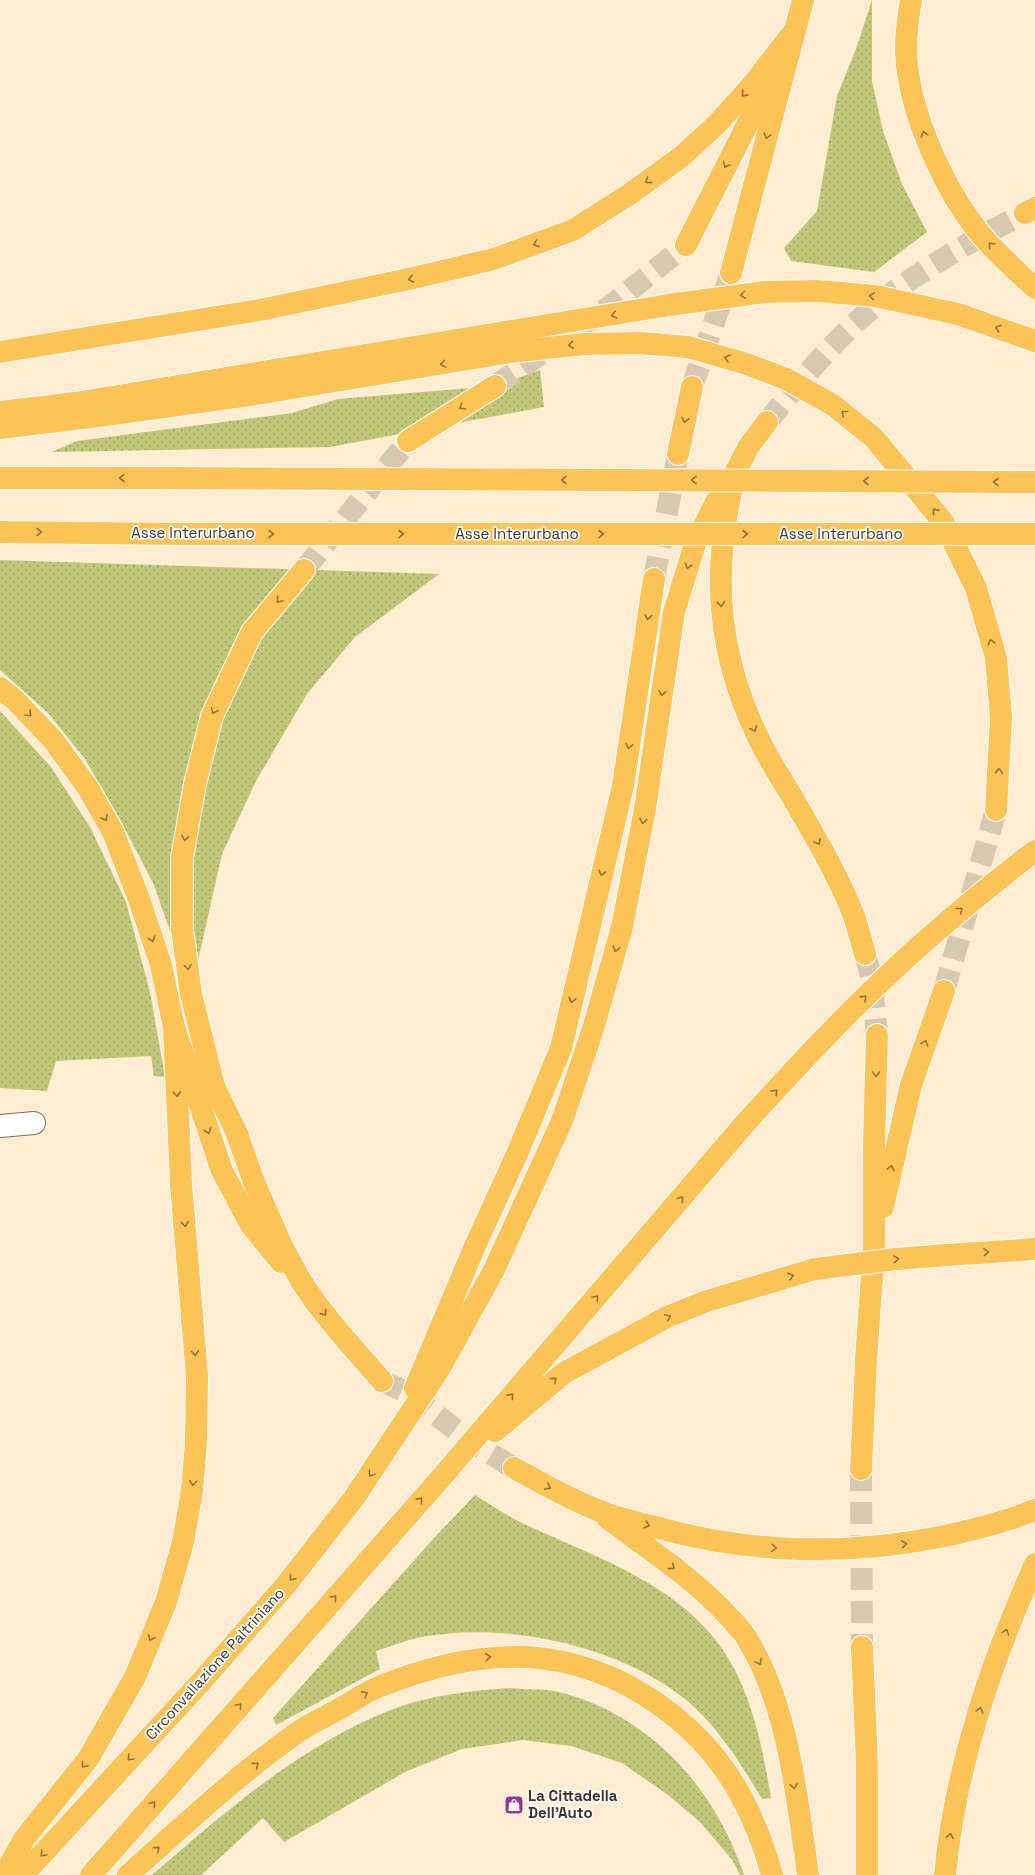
<svg xmlns="http://www.w3.org/2000/svg" width="1035" height="1875" font-family="'Space Grotesk',sans-serif">
	<defs>
		<pattern id="grass-dots" width="8" height="8" patternUnits="userSpaceOnUse"><rect width="8" height="8" fill="#c0c779"/><path d="M2 2h.1M6 6h.1" fill="none" stroke="#9da263" stroke-width="1.8" stroke-linecap="round"/></pattern>
	</defs>
	<rect width="100%" height="100%" fill="#feedd3"/>
	<g fill="url(#grass-dots)">
		<polygon points="872,0 872,81 883,131 902,184 927,232 874,272 791,261 784,248 817,211 837,96 856,49"/>
		<polygon points="540,370 544,407 330,447 52,452 77,441 292,413 338,399 495,386"/>
		<polygon points="0,560 439,574 355,637 307,694 256,781 222,854 193,983 187,980 154,885 123,825 85,759 48,713 0,670"/>
		<polygon points="0,711 51,767 90,827 126,902 150,992 165,1077 154,1076 151,1056 56,1061 47,1091 0,1088"/>
		<path d="M 475,1495 C 490,1504 504,1514 520,1522 C 600,1560 697,1588 738,1676 C 756,1715 764,1756 771,1798 L 762,1799 C 738,1759 712,1717 673,1690 C 608,1644 506,1623 428,1636 C 410,1638 393,1646 376,1651 L 380,1669 L 276,1725 L 273,1718 L 434,1538 Z"/>
		<path d="M 509,1688 C 526,1690 547,1688 563,1693 C 653,1718 715,1789 744,1875 L 740,1875 L 733,1861 L 701,1823 L 668,1795 L 622,1763 L 571,1746 L 523,1740 L 462,1749 L 407,1771 L 284,1842 L 263,1818 L 201,1875 L 152,1875 C 226,1811 301,1745 393,1709 C 430,1695 470,1691 509,1688 Z"/>
	</g>
	<g fill="none" stroke-linecap="round" stroke-linejoin="round">
		<g stroke="#d7c8b1" stroke-width="22" stroke-dasharray="22 11" stroke-linecap="butt">
			<polyline points="495,386 614,303 686,245"/>
			<polyline points="692,387 731,273"/>
			<path d="M 767,422 C 800,382 834,339 875,306 C 921,269 973,240 1025,213"/>
			<polyline points="304,570 408,441"/>
			<polyline points="654,579 678,454"/>
			<polyline points="865,954 871,976 877,1035"/>
			<polyline points="944,991 996,810"/>
			<polyline points="382,1381 408,1393 473,1443 514,1468"/>
			<polyline points="861,1469 862,1647"/>
		</g>
		<defs>
			<polyline id="street" points="0,1126 34,1123"/>
			<g id="highway">
				<path d="M 911,0 C 908,17 906,35 906,51 C 908,113 947,198 989,244 C 1004,259 1019,274 1035,288"/>
				<polyline points="1025,213 1035,208"/>
				<polyline points="686,245 774,72"/>
				<polyline points="731,273 803,0"/>
				<polyline points="0,352 260,310 409,279 494,259 573,230 630,194 681,157 717,124 753,84 795,30"/>
				<polyline points="0,412 75,403 669,305 765,292 817,291 875,296 958,314 1035,341"/>
				<polyline points="0,428 99,416 250,395 510,352 585,344 640,343 688,347 747,364 786,379 833,405 874,438 944,523 976,588 996,658 1001,718 996,810"/>
				<polyline points="408,441 495,386"/>
				<polyline points="678,454 692,387"/>
				<polyline points="0,478 161,478"/>
				<path d="M 732,488 C 712,574 718,654 757,735 C 767,758 782,779 794,800 C 815,837 839,877 854,916 C 858,928 861,941 865,954"/>
				<polyline points="0,532 176,534"/>
				<polyline points="304,570 252,632 212,716 195,784 182,858 182,929 191,994 214,1086 236,1131 254,1182 282,1246 301,1281 316,1303 340,1333 382,1381"/>
				<polyline points="0,688 15,700 53,740 88,788 113,832 139,899 161,965 174,1027 222,1171 251,1225 281,1262"/>
				<polyline points="1023,860 1035,851"/>
				<polyline points="883,1207 911,1085 944,991"/>
				<polyline points="947,1255 1035,1249"/>
				<polyline points="415,1388 475,1246 517,1154 561,1048 623,786 654,579"/>
				<polyline points="495,1431 564,1373 667,1317 707,1301 815,1269"/>
				<path d="M 514,1468 C 541,1483 567,1498 595,1509 C 614,1518 636,1522 655,1527 C 753,1554 846,1556 945,1536 C 975,1529 1006,1522 1035,1510"/>
				<polyline points="861,1469 866,1360 874,1247 874,1146 877,1035"/>
				<path d="M 608,1519 C 650,1550 695,1579 730,1618 C 735,1624 742,1630 746,1637 C 788,1703 797,1798 808,1875"/>
				<polyline points="862,1647 867,1765 867,1875"/>
				<polyline points="4,1875 24,1839 88,1759 135,1677 166,1602 183,1542 192,1491 196,1442 197,1376 181,1184 174,1027"/>
				<polyline points="23,1875 200,1683 285,1586 354,1498 440,1368 494,1270 562,1121 593,1029 622,927 645,809 674,612 695,544 716,502 737,469 749,446 767,422"/>
				<polyline points="91,1875 440,1479 748,1120"/>
				<path d="M 128,1875 C 183,1826 237,1775 298,1732 C 311,1723 327,1716 341,1708 C 354,1701 367,1691 381,1686 C 470,1650 556,1642 641,1693 C 712,1736 750,1795 772,1875"/>
				<path d="M 945,1875 C 955,1767 991,1663 1035,1564"/>
			</g>
		</defs>
		<use href="#street" stroke="#816f51" stroke-width="24"/>
		<use href="#highway" stroke="#fff" stroke-width="24"/>
		<use href="#street" stroke="#fff" stroke-width="22"/>
		<use href="#highway" stroke="#fcc357" stroke-width="22"/>
		<defs>
			<g id="highway-bridge">
				<polyline points="161,478 1035,482"/>
				<polyline points="176,534 1035,534"/>
				<path d="M 748,1120 C 793,1071 838,1022 887,976 C 930,935 976,897 1023,860"/>
				<polyline points="815,1269 896,1259 947,1255"/>
			</g>
		</defs>
		<use href="#highway-bridge" stroke="#fff" stroke-width="24" stroke-linecap="butt"/>
		<use href="#highway-bridge" stroke="#fcc357" stroke-width="22"/>
	</g>
	<defs><path id="oneway-chevron" d="M-2-3.5L2.5 0L-2 3.5" fill="none" stroke-width="1.6" stroke-linecap="round" stroke-linejoin="round"/></defs>
	<g stroke="#92743d">
		<use href="#oneway-chevron" transform="translate(744 94) rotate(132)"/>
		<use href="#oneway-chevron" transform="translate(924 134) rotate(-108)"/>
		<use href="#oneway-chevron" transform="translate(767 136) rotate(105)"/>
		<use href="#oneway-chevron" transform="translate(726 165) rotate(117)"/>
		<use href="#oneway-chevron" transform="translate(648 181) rotate(143)"/>
		<use href="#oneway-chevron" transform="translate(536 244) rotate(160)"/>
		<use href="#oneway-chevron" transform="translate(991 245) rotate(-133)"/>
		<use href="#oneway-chevron" transform="translate(411 279) rotate(167)"/>
		<use href="#oneway-chevron" transform="translate(743 295) rotate(172)"/>
		<use href="#oneway-chevron" transform="translate(872 296) rotate(-173)"/>
		<use href="#oneway-chevron" transform="translate(614 315) rotate(170)"/>
		<use href="#oneway-chevron" transform="translate(998 328) rotate(-161)"/>
		<use href="#oneway-chevron" transform="translate(571 345) rotate(173)"/>
		<use href="#oneway-chevron" transform="translate(727 358) rotate(-164)"/>
		<use href="#oneway-chevron" transform="translate(443 364) rotate(171)"/>
		<use href="#oneway-chevron" transform="translate(462 407) rotate(148)"/>
		<use href="#oneway-chevron" transform="translate(844 413) rotate(-141)"/>
		<use href="#oneway-chevron" transform="translate(685 420) rotate(101)"/>
		<use href="#oneway-chevron" transform="translate(122 478) rotate(180)"/>
		<use href="#oneway-chevron" transform="translate(564 480) rotate(-180)"/>
		<use href="#oneway-chevron" transform="translate(694 480) rotate(-180)"/>
		<use href="#oneway-chevron" transform="translate(866 481) rotate(-180)"/>
		<use href="#oneway-chevron" transform="translate(996 482) rotate(-180)"/>
		<use href="#oneway-chevron" transform="translate(935 511) rotate(-129)"/>
		<use href="#oneway-chevron" transform="translate(39 532) rotate(1)"/>
		<use href="#oneway-chevron" transform="translate(271 534)"/>
		<use href="#oneway-chevron" transform="translate(401 534)"/>
		<use href="#oneway-chevron" transform="translate(601 534)"/>
		<use href="#oneway-chevron" transform="translate(745 534)"/>
		<use href="#oneway-chevron" transform="translate(688 566) rotate(108)"/>
		<use href="#oneway-chevron" transform="translate(279 600) rotate(130)"/>
		<use href="#oneway-chevron" transform="translate(721 604) rotate(84)"/>
		<use href="#oneway-chevron" transform="translate(648 617) rotate(99)"/>
		<use href="#oneway-chevron" transform="translate(991 642) rotate(-106)"/>
		<use href="#oneway-chevron" transform="translate(662 693) rotate(99)"/>
		<use href="#oneway-chevron" transform="translate(214 711) rotate(113)"/>
		<use href="#oneway-chevron" transform="translate(29 714) rotate(46)"/>
		<use href="#oneway-chevron" transform="translate(754 729) rotate(67)"/>
		<use href="#oneway-chevron" transform="translate(629 746) rotate(99)"/>
		<use href="#oneway-chevron" transform="translate(999 771) rotate(-88)"/>
		<use href="#oneway-chevron" transform="translate(105 818) rotate(60)"/>
		<use href="#oneway-chevron" transform="translate(643 821) rotate(101)"/>
		<use href="#oneway-chevron" transform="translate(185 838) rotate(100)"/>
		<use href="#oneway-chevron" transform="translate(818 842) rotate(61)"/>
		<use href="#oneway-chevron" transform="translate(602 873) rotate(104)"/>
		<use href="#oneway-chevron" transform="translate(960 910) rotate(-39)"/>
		<use href="#oneway-chevron" transform="translate(152 939) rotate(72)"/>
		<use href="#oneway-chevron" transform="translate(616 949) rotate(105)"/>
		<use href="#oneway-chevron" transform="translate(188 967) rotate(82)"/>
		<use href="#oneway-chevron" transform="translate(864 998) rotate(-44)"/>
		<use href="#oneway-chevron" transform="translate(572 1000) rotate(102)"/>
		<use href="#oneway-chevron" transform="translate(925 1043) rotate(-71)"/>
		<use href="#oneway-chevron" transform="translate(876 1074) rotate(92)"/>
		<use href="#oneway-chevron" transform="translate(775 1092) rotate(-47)"/>
		<use href="#oneway-chevron" transform="translate(177 1094) rotate(87)"/>
		<use href="#oneway-chevron" transform="translate(208 1131) rotate(71)"/>
		<use href="#oneway-chevron" transform="translate(891 1168) rotate(-78)"/>
		<use href="#oneway-chevron" transform="translate(681 1199) rotate(-49)"/>
		<use href="#oneway-chevron" transform="translate(185 1224) rotate(85)"/>
		<use href="#oneway-chevron" transform="translate(986 1252) rotate(-4)"/>
		<use href="#oneway-chevron" transform="translate(896 1259) rotate(-6)"/>
		<use href="#oneway-chevron" transform="translate(791 1276) rotate(-16)"/>
		<use href="#oneway-chevron" transform="translate(596 1298) rotate(-49)"/>
		<use href="#oneway-chevron" transform="translate(324 1313) rotate(53)"/>
		<use href="#oneway-chevron" transform="translate(668 1317) rotate(-25)"/>
		<use href="#oneway-chevron" transform="translate(195 1353) rotate(86)"/>
		<use href="#oneway-chevron" transform="translate(554 1380) rotate(-41)"/>
		<use href="#oneway-chevron" transform="translate(511 1396) rotate(-49)"/>
		<use href="#oneway-chevron" transform="translate(371 1474) rotate(124)"/>
		<use href="#oneway-chevron" transform="translate(193 1483) rotate(95)"/>
		<use href="#oneway-chevron" transform="translate(548 1487) rotate(28)"/>
		<use href="#oneway-chevron" transform="translate(420 1500) rotate(-48)"/>
		<use href="#oneway-chevron" transform="translate(647 1525) rotate(16)"/>
		<use href="#oneway-chevron" transform="translate(904 1544) rotate(-7)"/>
		<use href="#oneway-chevron" transform="translate(774 1548) rotate(4)"/>
		<use href="#oneway-chevron" transform="translate(672 1567) rotate(37)"/>
		<use href="#oneway-chevron" transform="translate(292 1578) rotate(128)"/>
		<use href="#oneway-chevron" transform="translate(334 1598) rotate(-49)"/>
		<use href="#oneway-chevron" transform="translate(1006 1632) rotate(-70)"/>
		<use href="#oneway-chevron" transform="translate(151 1638) rotate(113)"/>
		<use href="#oneway-chevron" transform="translate(488 1657) rotate(-5)"/>
		<use href="#oneway-chevron" transform="translate(759 1662) rotate(62)"/>
		<use href="#oneway-chevron" transform="translate(365 1694) rotate(-29)"/>
		<use href="#oneway-chevron" transform="translate(239 1706) rotate(-49)"/>
		<use href="#oneway-chevron" transform="translate(980 1710) rotate(-73)"/>
		<use href="#oneway-chevron" transform="translate(130 1758) rotate(133)"/>
		<use href="#oneway-chevron" transform="translate(84 1765) rotate(129)"/>
		<use href="#oneway-chevron" transform="translate(256 1765) rotate(-37)"/>
		<use href="#oneway-chevron" transform="translate(794 1786) rotate(81)"/>
		<use href="#oneway-chevron" transform="translate(153 1804) rotate(-49)"/>
		<use href="#oneway-chevron" transform="translate(950 1836) rotate(-80)"/>
		<use href="#oneway-chevron" transform="translate(157 1849) rotate(-42)"/>
		<use href="#oneway-chevron" transform="translate(43 1854) rotate(133)"/>
	</g>
	<defs>
		<symbol id="shop-square" viewBox="-11 -11 22 22"><rect x="-9" y="-9" width="18" height="18" rx="4" fill="#993295" stroke="#fff"/><path d="M-5-2.5h2.3a2.7 3.5 0 0 1 5.4 0H5L5.5 6h-11ZM-1.5-2.5h3a1.5 2.3 0 0 0-3 0Z" fill="#fff"/></symbol>
	</defs>
	<g fill-rule="evenodd">
		<use href="#shop-square" x="503" y="1794" width="22" height="22"/>
	</g>
	<g text-anchor="middle" stroke-width="3.5" stroke-linejoin="round" paint-order="stroke">
		<g font-size="15" fill="#3c3427" stroke="#fff">
			<text x="193" y="538">Asse Interurbano</text>
			<text x="517" y="539">Asse Interurbano</text>
			<text x="841" y="539">Asse Interurbano</text>
			<text transform="translate(215 1664) rotate(-48)" y="5">Circonvallazione Paltriniano</text>
		</g>
		<g font-size="15" font-weight="bold" fill="#3c3427" stroke="#fff" text-anchor="start">
			<text x="528" y="1801">La Cittadella<tspan x="528" dy="17">Dell'Auto</tspan></text>
		</g>
	</g>
</svg>
